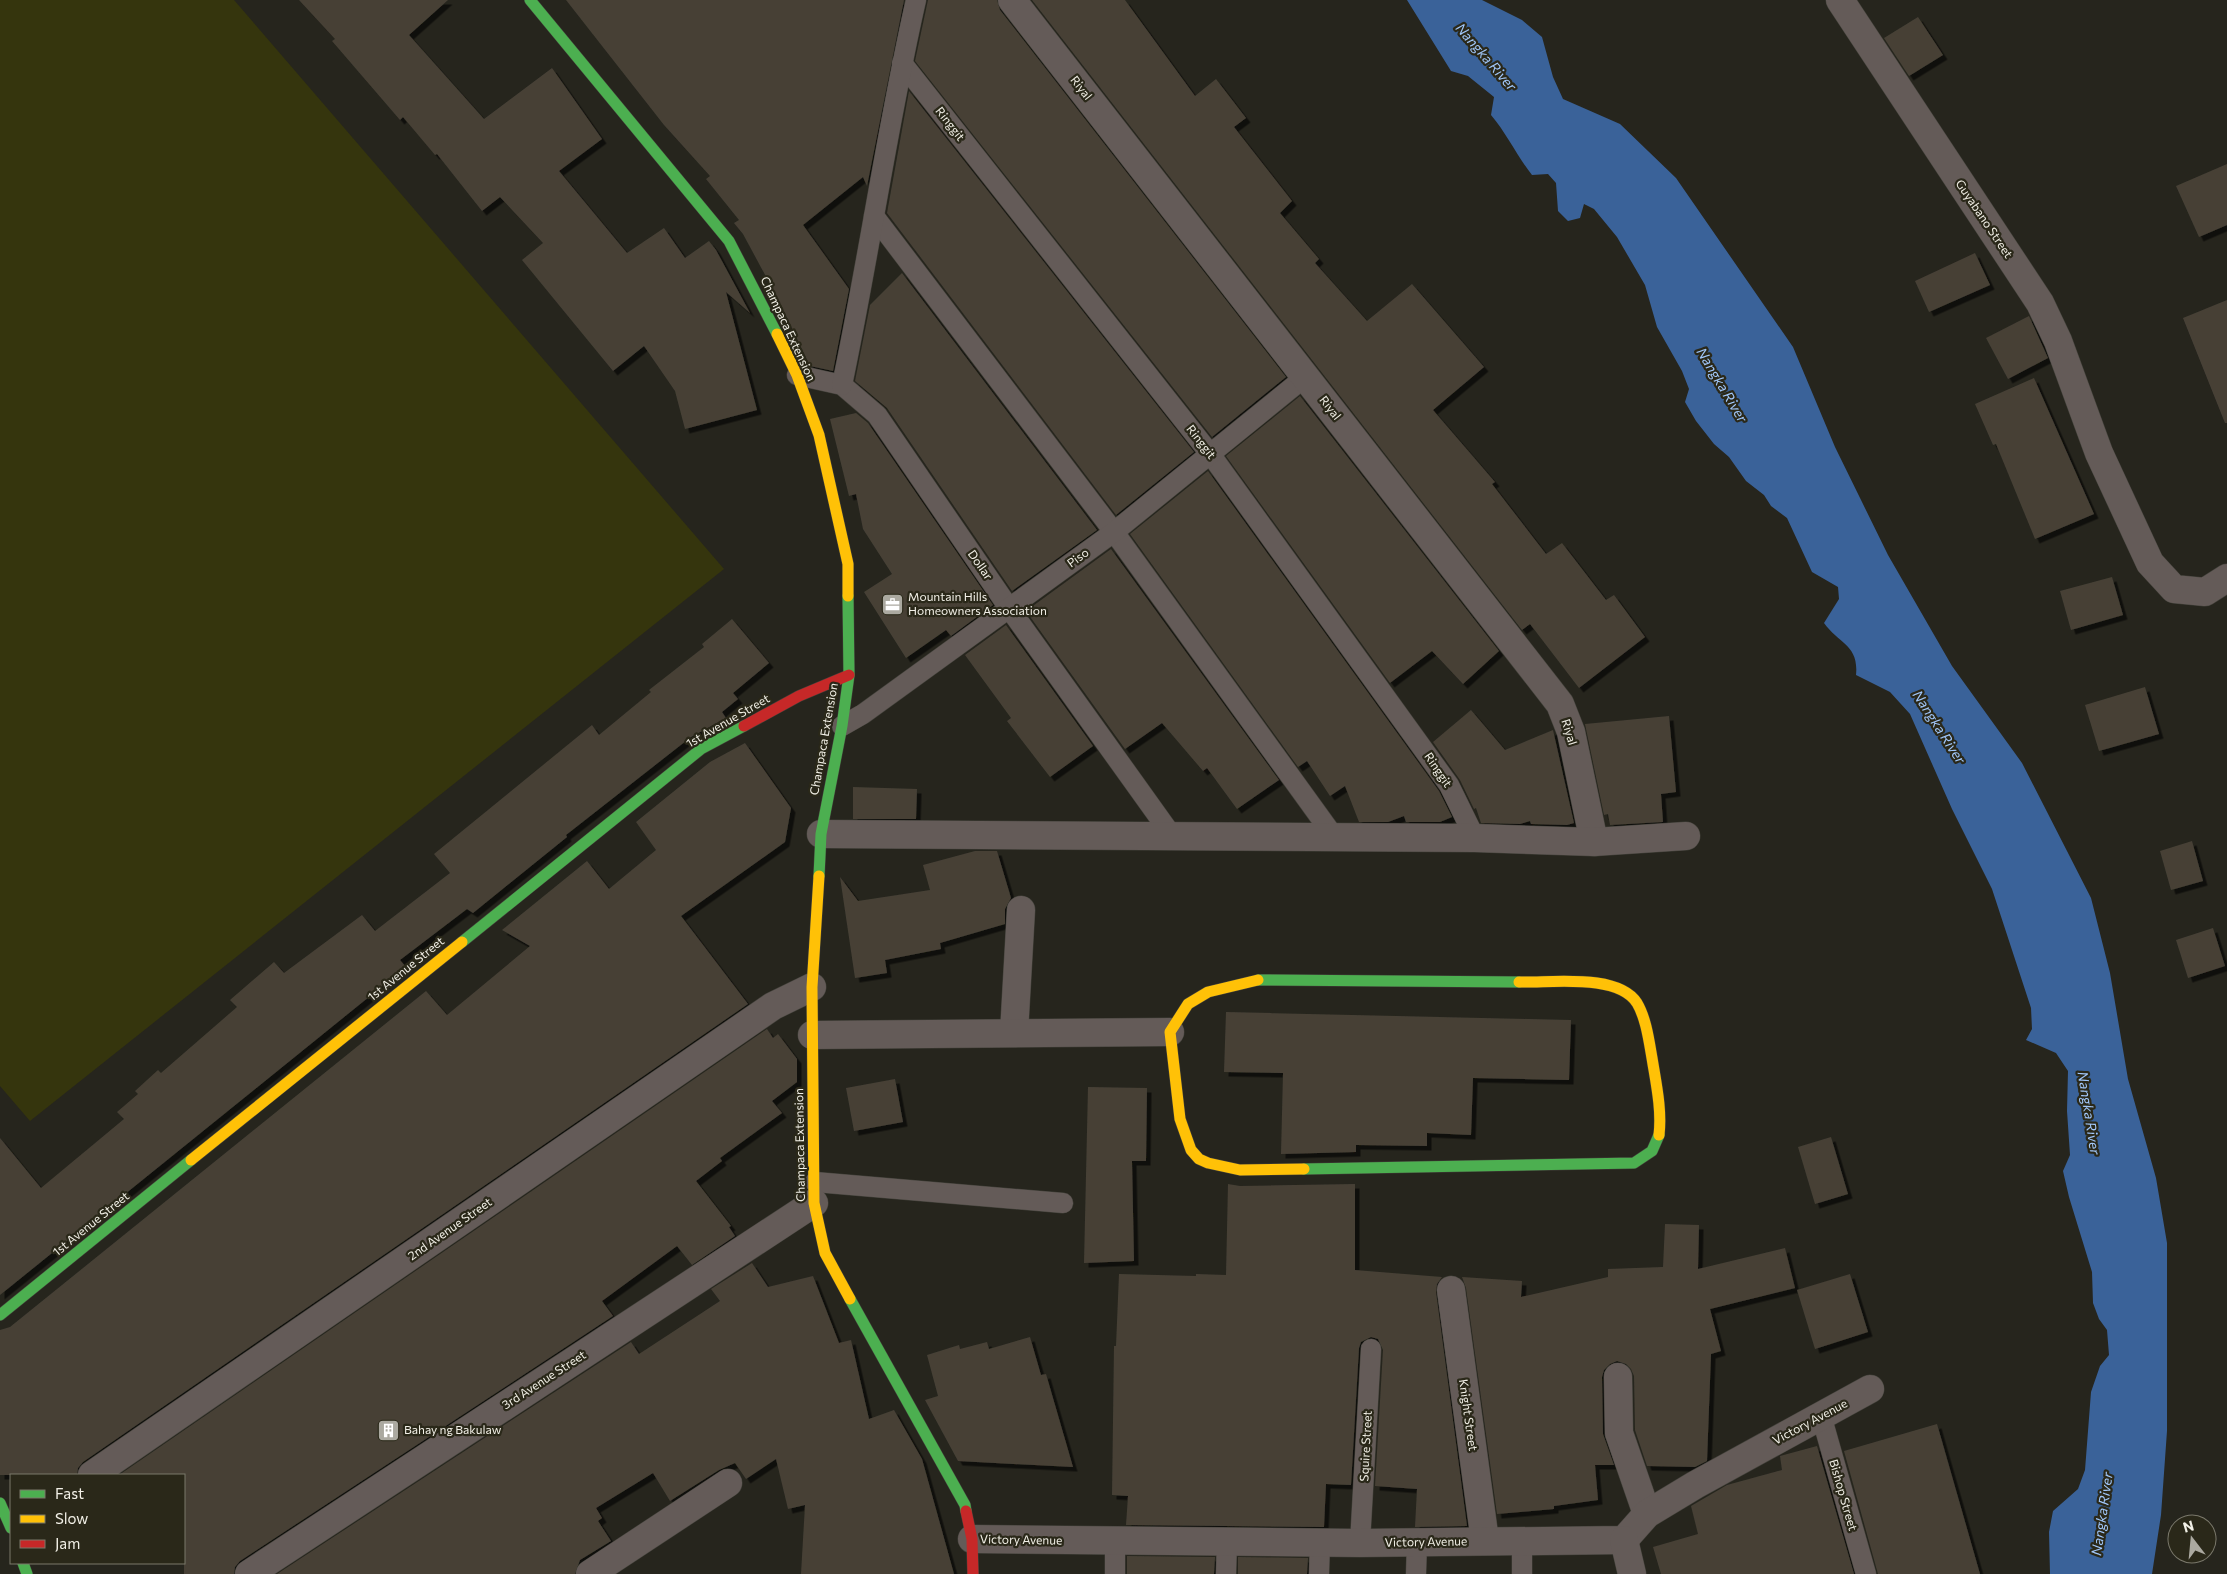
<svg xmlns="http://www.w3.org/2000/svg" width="2227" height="1574" font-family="Commissioner,sans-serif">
	<defs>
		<filter id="shadow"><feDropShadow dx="4.5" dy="4.5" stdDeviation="0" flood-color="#0009"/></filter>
	</defs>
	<rect width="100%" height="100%" fill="#26251d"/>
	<polygon fill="#35350d" points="0,0 234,0 724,569 30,1121 0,1086"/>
	<path fill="#3a6299" d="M 1407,0 L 1482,0 L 1522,20 L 1542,37 L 1553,77 L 1563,99 L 1620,124 L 1676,178 L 1793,347 L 1835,447 L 1888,555 L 1952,666 L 2022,763 L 2091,898 L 2110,973 L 2128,1079 L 2156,1178 L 2167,1243 L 2167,1431 L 2161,1515 L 2152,1574 L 2050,1574 L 2049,1532 L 2053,1511 L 2078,1489 L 2085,1470 L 2091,1392 L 2100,1366 L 2109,1355 L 2107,1330 L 2099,1319 L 2093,1303 L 2092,1272 L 2069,1197 L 2063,1171 L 2070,1155 L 2067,1111 L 2068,1071 L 2056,1053 L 2026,1040 L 2032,1029 L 2031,1008 L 1992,889 L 1952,809 L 1910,714 L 1890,692 L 1856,675 C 1859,645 1839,644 1824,623 L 1839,599 L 1838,587 L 1812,572 L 1787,518 L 1771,506 L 1764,495 L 1746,481 L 1729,457 L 1714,444 L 1696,421 L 1685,402 L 1689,389 L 1682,371 L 1657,327 L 1645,285 L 1617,237 L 1594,209 L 1584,204 L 1580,218 L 1568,221 L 1558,211 L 1556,183 L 1548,174 L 1532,175 C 1517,156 1507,134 1491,115 L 1494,97 L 1468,76 L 1451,71 Z"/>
	<g fill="#464036" filter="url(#shadow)">
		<polygon points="299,0 448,0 409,35 484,119 552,68 602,139 559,171 627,253 664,228 685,258 709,241 716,250 750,313 726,292 757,410 685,429 675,391 644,346 613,371 522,260 543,243 500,197 482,211 437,154 435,155 403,117 400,120 332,41 335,39"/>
		<polygon points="566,0 904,0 867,186 863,177 803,225 849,289 833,371 810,366 777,297 743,234 734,223 739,220 706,179 710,176 664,125"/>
		<polygon points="928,0 997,0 1000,10 1286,377 1212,437 915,61"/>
		<polygon points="1032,0 1125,0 1195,96 1216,79 1246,118 1234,127 1292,201 1280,213 1319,259 1315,263 1367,321 1412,284 1484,367 1433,410 1495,482 1492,484 1546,554 1562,543 1606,600 1614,595 1645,637 1579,688 1530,624 1522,630"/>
		<polygon points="1918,17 1943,55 1909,76 1884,38"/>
		<polygon points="909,91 1194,452 1116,515 887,213"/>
		<polygon points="2227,164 2227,225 2199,237 2176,186"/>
		<polygon points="1975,253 1990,285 1929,312 1915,281"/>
		<polygon points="902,273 1097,530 1012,591 887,408 855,381 870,305"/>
		<polygon points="2227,300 2227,423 2225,423 2183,318"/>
		<polygon points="2029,316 2048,358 2008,379 1986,338"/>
		<polygon points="2034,378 2094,514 2035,539 1996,444 1993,445 1975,404"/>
		<polygon points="1300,396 1499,651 1463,684 1432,651 1390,683 1226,456"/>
		<polygon points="856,413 868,423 993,605 951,636 946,630 906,658 864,592 892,574 863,529 856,494 849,496 830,419"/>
		<polygon points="1208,471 1439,791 1452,817 1440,822 1406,822 1404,816 1388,822 1359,822 1345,786 1330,796 1307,761 1298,767 1130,534"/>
		<polygon points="1111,549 1279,780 1237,809 1207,768 1203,771 1162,723 1125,749 1026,611"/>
		<polygon points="2112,577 2123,615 2071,630 2060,591"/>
		<polygon points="732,619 769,663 733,693 738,699 722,712 726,718 691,737 566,835 567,837 473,913 467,909 400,960 406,967 0,1295 0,1138 41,1188 124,1119 117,1112 138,1094 135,1091 158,1070 161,1073 237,1007 230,1000 274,962 284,973 362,915 375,931 450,873 434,854 592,725 599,735 651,692 649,690 704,647 702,644"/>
		<polygon points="1006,625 1093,746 1050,777 1007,721 1011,718 965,655"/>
		<polygon points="2145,687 2159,734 2099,751 2085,705"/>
		<polygon points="1471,710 1505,750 1553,730 1574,823 1567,825 1531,824 1530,821 1520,824 1481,823 1476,808 1474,809 1460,780 1433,742"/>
		<polygon points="1669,716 1676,792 1661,794 1663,822 1610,825 1608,814 1604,815 1585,724"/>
		<polygon points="745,743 791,808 785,842 681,916 748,1004 83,1462 78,1468 77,1475 0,1475 0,1330 10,1327 426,991 447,1015 530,946 502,930 587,861 609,889 656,850 636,822 710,762"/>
		<polygon points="853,787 917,789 916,819 853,819"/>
		<polygon points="2192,841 2203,881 2171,890 2160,851"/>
		<polygon points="975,851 997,851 1011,898 1005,909 1005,924 940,943 941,949 885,960 887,973 855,978 840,877 858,901 930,890 923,865"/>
		<polygon points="2213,928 2225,966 2188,978 2176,940"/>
		<polygon points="1226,1012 1571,1020 1569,1080 1473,1078 1471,1135 1427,1133 1427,1146 1356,1145 1356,1152 1281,1154 1283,1073 1224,1072"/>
		<polygon points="767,1029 773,1038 778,1034 797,1059 797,1082 772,1101 782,1113 720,1158 722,1161 696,1181 731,1226 729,1227 735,1236 692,1265 677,1246 602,1301 613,1316 240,1561 235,1567 234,1574 184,1574 184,1475 119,1475"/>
		<polygon points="895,1079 903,1122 854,1131 846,1088"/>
		<polygon points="1088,1087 1147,1088 1146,1161 1132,1161 1134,1261 1084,1263"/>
		<polygon points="1831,1137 1848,1194 1815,1204 1798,1147"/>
		<polygon points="1228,1184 1240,1186 1355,1184 1355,1270 1442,1277 1437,1284 1436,1292 1467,1526 1415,1527 1417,1489 1375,1486 1383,1350 1378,1339 1371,1337 1361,1342 1359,1348 1351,1485 1326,1484 1324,1527 1126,1525 1128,1496 1112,1495 1114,1346 1116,1346 1119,1274 1196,1276 1196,1274 1226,1275"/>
		<polygon points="1665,1224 1699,1225 1698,1269 1785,1248 1795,1288 1710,1309 1721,1351 1711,1354 1707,1461 1695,1467 1647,1466 1635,1430 1634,1376 1631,1369 1626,1364 1617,1361 1610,1364 1604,1370 1602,1377 1603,1434 1614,1465 1595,1465 1598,1500 1554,1506 1554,1509 1497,1514 1466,1288 1462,1277 1522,1281 1521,1297 1608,1277 1608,1269 1663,1267"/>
		<polygon points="752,1263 768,1287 813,1276 839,1343 851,1340 869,1419 894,1410 922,1459 954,1574 801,1574 805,1505 788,1509 776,1459 746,1479 735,1463 719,1470 670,1501 653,1473 596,1508 602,1518 598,1521 611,1541 580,1560 575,1574 277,1574 631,1342 639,1354 720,1301 711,1289"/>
		<polygon points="1850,1274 1868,1332 1815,1349 1797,1290"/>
		<polygon points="1030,1337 1041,1375 1046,1374 1073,1467 958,1461 925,1400 938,1396 927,1355 959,1345 960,1349 987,1342 989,1349"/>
		<polygon points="1937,1424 1980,1574 1878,1574 1844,1451"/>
		<polygon points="1817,1446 1854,1574 1661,1574 1653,1547 1698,1534 1691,1506 1727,1485 1782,1470 1780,1456"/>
		<polygon points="1127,1556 1215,1557 1214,1574 1127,1574"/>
		<polygon points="1238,1557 1308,1558 1307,1574 1238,1574"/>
	</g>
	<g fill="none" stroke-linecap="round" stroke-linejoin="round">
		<defs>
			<g id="lane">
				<polyline points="902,63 1211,455 1449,785 1475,838"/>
				<polyline points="874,216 1114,532 1335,838"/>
				<polyline points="797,375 842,385 877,415 1009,608 1173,837"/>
				<path d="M 842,385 C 869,257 887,127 916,0"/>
				<polyline points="842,726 863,714 1114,532 1305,377"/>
				<polyline points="815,1182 1063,1203"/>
				<polyline points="1821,1415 1866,1574"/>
				<polyline points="1522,1540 1522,1574"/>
				<polyline points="1360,1543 1371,1349"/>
				<polyline points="1115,1574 1115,1540"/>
				<polyline points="1226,1574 1227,1541"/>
				<polyline points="1319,1574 1320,1542"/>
				<polyline points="1416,1574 1417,1542"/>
			</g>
			<g id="street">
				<polyline points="1012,0 1560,704 1571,732 1594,842"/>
				<polyline points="1840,0 2040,303 2058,341 2099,453 2150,563 2174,589 2205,592 2227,578"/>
				<polyline points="821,834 1475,838 1594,842 1686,836"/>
				<polyline points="1014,1033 1021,910"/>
				<polyline points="812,1035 1170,1032"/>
				<polyline points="1451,1290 1485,1541"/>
				<polyline points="1618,1377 1619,1433 1647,1514"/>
				<polyline points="92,1475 773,1006 812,987"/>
				<polyline points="972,1539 1360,1543 1624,1540 1647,1514 1695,1485 1870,1389"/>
				<polyline points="1624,1540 1632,1574"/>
				<polyline points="249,1574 814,1203"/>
				<polyline points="590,1574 728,1483"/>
			</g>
			<g id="fast">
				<polyline points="530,0 729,241 777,334"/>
				<polyline points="819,876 821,834 842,726 849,675 848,596"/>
				<polyline points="462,942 701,749 744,726"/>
				<polyline points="1258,980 1519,982"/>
				<polyline points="1304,1169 1634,1163 1652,1151 1659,1135"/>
				<polyline points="850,1299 965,1505 966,1511"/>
				<polyline points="0,1315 191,1160"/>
				<polyline points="0,1503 11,1528"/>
				<polyline points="23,1563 27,1574"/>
			</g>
			<g id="slow">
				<polyline points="777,334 797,375 819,435 848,564 848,596"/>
				<polyline points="819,876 812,987 814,1203 825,1253 850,1299"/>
				<polyline points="1258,980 1208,992 1188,1004 1170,1032 1180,1119 1191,1150 1199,1159 1208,1163 1240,1170 1304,1169"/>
				<path d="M 1519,982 C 1551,983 1618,973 1637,1003 C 1646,1018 1649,1041 1652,1058 C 1656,1083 1662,1110 1659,1135"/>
				<polyline points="191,1160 462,942"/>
			</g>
			<g id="jam">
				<polyline points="744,726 799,696 849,675"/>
				<polyline points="966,1511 972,1539 973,1574"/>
			</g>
		</defs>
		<use href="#lane" stroke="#42413a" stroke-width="21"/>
		<use href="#street" stroke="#42413a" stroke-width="29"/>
		<use href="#fast" stroke="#42413a" stroke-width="12"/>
		<use href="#slow" stroke="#42413a" stroke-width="12"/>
		<use href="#jam" stroke="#42413a" stroke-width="12"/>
		<use href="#lane" stroke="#645b58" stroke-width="20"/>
		<use href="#street" stroke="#645b58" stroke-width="28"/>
		<use href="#fast" stroke="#4caf50" stroke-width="11"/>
		<use href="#slow" stroke="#ffc107" stroke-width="11"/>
		<use href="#jam" stroke="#c62828" stroke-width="11"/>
	</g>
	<defs>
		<symbol id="office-square" viewBox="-11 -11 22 22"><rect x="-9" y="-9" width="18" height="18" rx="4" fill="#aba9a0" stroke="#2a2819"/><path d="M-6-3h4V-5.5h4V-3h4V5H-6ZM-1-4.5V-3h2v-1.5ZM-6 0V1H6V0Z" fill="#fff"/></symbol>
		<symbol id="building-square" viewBox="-11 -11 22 22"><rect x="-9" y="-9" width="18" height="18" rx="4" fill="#aba9a0" stroke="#2a2819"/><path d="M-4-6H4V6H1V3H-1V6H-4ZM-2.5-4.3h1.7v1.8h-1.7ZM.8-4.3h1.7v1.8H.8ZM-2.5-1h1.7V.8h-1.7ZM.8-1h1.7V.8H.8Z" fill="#fff"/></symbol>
	</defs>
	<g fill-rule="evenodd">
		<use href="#office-square" x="880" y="592" width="25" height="25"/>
		<use href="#building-square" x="376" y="1418" width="25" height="25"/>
	</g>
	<g text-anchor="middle" stroke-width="4.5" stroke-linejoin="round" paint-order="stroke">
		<g font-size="12" fill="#f2f0e7" stroke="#2a2819">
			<text transform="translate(1081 88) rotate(52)" y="4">Riyal</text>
			<text transform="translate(950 124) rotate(52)" y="4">Ringgit</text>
			<text transform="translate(1984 219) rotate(56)" y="4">Guyabano Street</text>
			<text transform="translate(788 329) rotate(65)" y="4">Champaca Extension</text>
			<text transform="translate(1330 408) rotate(52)" y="4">Riyal</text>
			<text transform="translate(1201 442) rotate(52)" y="4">Ringgit</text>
			<text transform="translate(1078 558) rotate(-36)" y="4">Piso</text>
			<text transform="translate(980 565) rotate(55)" y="4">Dollar</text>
			<text transform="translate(728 721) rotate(-30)" y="4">1st Avenue Street</text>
			<text transform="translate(1569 732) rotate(73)" y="4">Riyal</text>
			<text transform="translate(824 739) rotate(-80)" y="4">Champaca Extension</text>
			<text transform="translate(1438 770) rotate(56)" y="4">Ringgit</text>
			<text transform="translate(406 969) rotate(-39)" y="4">1st Avenue Street</text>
			<text transform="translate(800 1145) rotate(-91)" y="4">Champaca Extension</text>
			<text transform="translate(91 1224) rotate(-39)" y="4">1st Avenue Street</text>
			<text transform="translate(450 1229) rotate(-35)" y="4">2nd Avenue Street</text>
			<text transform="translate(544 1380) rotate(-33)" y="4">3rd Avenue Street</text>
			<text transform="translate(1468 1415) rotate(82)" y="4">Knight Street</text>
			<text transform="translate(1810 1422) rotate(-28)" y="4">Victory Avenue</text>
			<text transform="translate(1366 1446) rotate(-87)" y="4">Squire Street</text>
			<text transform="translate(1843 1495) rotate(74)" y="4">Bishop Street</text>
			<text transform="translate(1021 1540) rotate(1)" y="4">Victory Avenue</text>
			<text transform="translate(1426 1542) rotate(-1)" y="4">Victory Avenue</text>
		</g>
		<g font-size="12" fill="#f2f0e7" stroke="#2a2819" text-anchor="start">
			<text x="908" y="601">Mountain Hills<tspan x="908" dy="14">Homeowners Association</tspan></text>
			<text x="404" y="1434">Bahay ng Bakulaw</text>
		</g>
		<g font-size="14" font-style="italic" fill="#a1c7fa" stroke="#2a2819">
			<text transform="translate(1486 57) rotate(49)" y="5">Nangka River</text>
			<text transform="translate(1722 385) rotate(59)" y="5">Nangka River</text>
			<text transform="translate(1939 727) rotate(57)" y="5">Nangka River</text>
			<text transform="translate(2089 1113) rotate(81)" y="5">Nangka River</text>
			<text transform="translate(2102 1514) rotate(-82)" y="5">Nangka River</text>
		</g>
	</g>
	<rect x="10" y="1474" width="175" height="90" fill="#2a2819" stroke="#7a786b"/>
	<rect x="20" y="1490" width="25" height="8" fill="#4caf50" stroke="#7a786b"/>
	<text x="55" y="1499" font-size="15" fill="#f2f0e7">Fast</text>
	<rect x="20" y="1515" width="25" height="8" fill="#ffc107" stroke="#7a786b"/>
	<text x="55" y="1524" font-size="15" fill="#f2f0e7">Slow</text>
	<rect x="20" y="1540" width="25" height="8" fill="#c62828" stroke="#7a786b"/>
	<text x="55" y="1549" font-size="15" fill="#f2f0e7">Jam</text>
	<g transform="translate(2192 1539) rotate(344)"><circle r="24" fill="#2a2819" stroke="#7a786b"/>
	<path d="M0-4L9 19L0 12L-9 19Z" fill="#aba9a0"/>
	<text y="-8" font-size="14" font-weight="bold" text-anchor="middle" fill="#f2f0e7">N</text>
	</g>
</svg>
